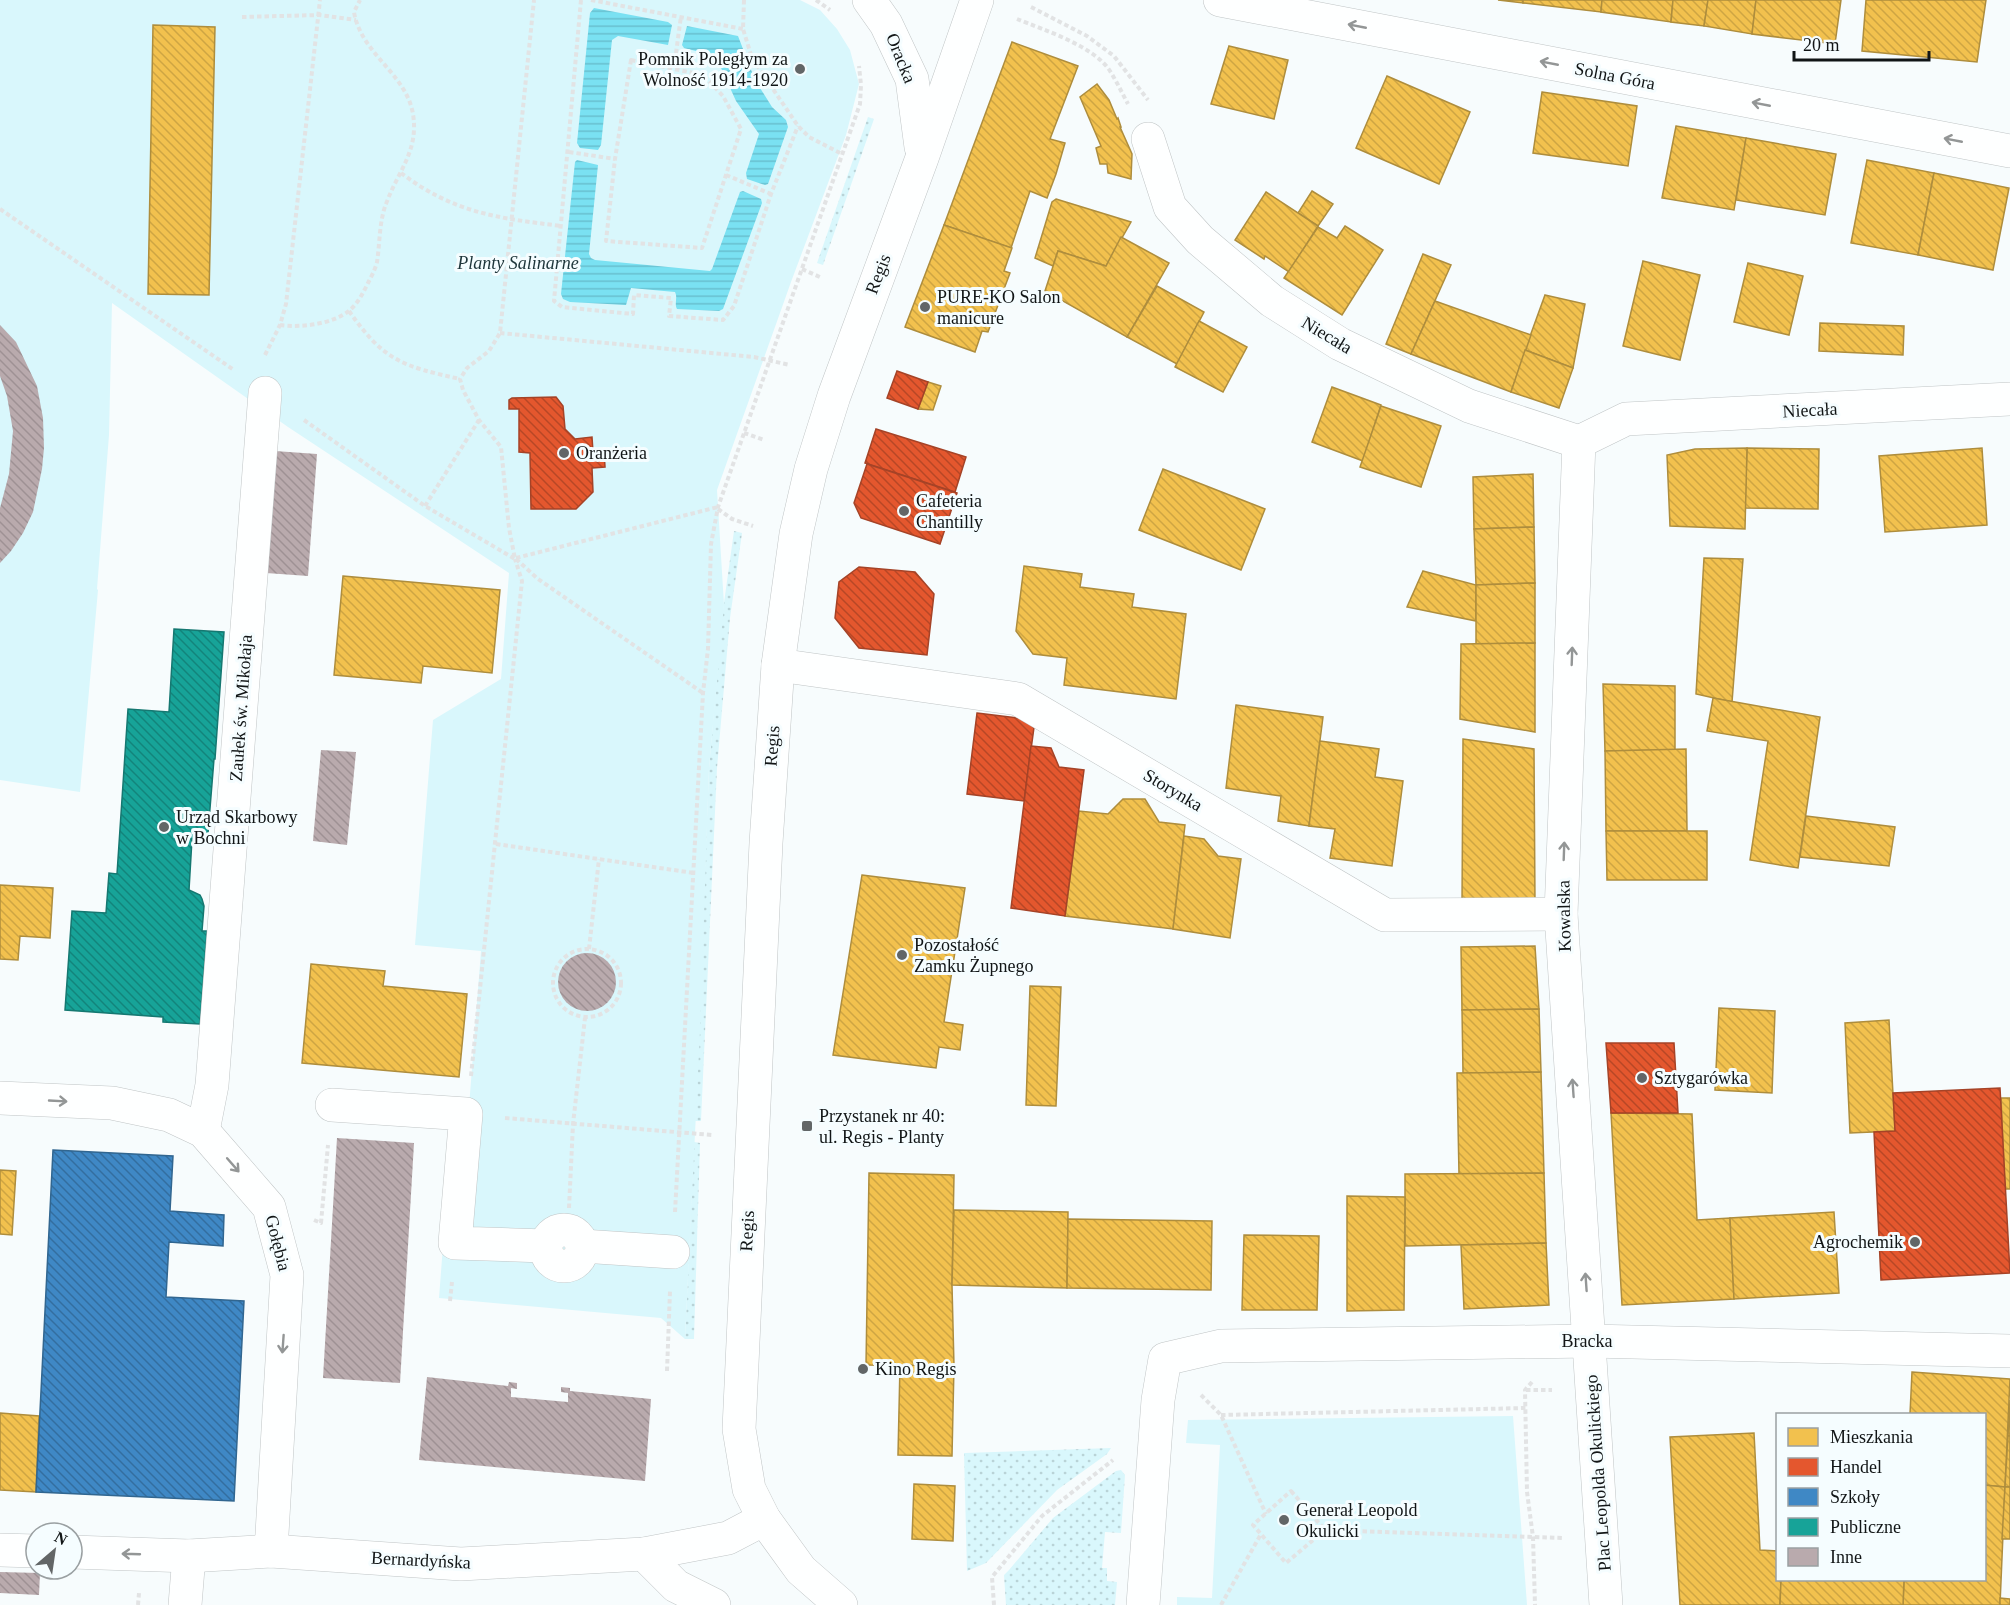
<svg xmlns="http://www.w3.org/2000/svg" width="2010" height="1605" font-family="Georgia,serif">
	<defs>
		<pattern id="grass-dots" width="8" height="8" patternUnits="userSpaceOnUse" patternTransform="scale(1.5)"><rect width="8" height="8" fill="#d9f7fc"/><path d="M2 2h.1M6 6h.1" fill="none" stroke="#b9d3d7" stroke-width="1.8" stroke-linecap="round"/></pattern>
		<pattern id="water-rules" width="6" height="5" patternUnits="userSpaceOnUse" patternTransform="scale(1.5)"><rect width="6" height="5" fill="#7ae1f2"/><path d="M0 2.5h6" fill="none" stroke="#68c0cf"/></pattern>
		<pattern id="homes-back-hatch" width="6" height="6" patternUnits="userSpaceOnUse" patternTransform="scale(1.5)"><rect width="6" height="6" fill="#f2c14e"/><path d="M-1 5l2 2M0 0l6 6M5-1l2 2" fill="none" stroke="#cea543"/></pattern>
		<pattern id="shops-back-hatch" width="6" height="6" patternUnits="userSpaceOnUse" patternTransform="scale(1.5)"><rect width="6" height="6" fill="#e4572e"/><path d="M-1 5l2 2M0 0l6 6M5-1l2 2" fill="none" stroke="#b74726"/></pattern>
		<pattern id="schools-back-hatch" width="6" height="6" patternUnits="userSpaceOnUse" patternTransform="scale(1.5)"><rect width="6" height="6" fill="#3f88c5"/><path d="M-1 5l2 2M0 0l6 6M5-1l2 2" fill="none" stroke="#336e9f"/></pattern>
		<pattern id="public-back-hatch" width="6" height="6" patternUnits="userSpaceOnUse" patternTransform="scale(1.5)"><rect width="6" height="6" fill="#17a398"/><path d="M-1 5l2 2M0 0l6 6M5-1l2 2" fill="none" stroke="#13847b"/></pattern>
		<pattern id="building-back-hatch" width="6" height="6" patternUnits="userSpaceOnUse" patternTransform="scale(1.5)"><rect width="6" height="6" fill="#b9aaad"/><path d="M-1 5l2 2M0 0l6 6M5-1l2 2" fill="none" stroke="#9e9194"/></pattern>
	</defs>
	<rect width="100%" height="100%" fill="#f7fcfd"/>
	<g fill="url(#grass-dots)">
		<polygon points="868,117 874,119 823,265 817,263"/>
		<polygon points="734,531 742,533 730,618 717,768 701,1121 695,1121 709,768 722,617"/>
		<polygon points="694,1142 700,1143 694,1339 685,1339"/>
		<polygon points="1111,1448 1107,1454 1057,1490 986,1563 967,1571 964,1453"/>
		<polygon points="1121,1470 1125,1475 1121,1533 1105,1532 1102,1568 1107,1568 1107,1581 1117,1582 1115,1605 1006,1605 1004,1575 1009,1570 1053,1518 1116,1471"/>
	</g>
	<g fill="#d9f7fc">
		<polygon points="0,0 800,0 820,10 837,29 850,50 859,84 846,135 791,282 717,490 724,605 709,768 700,1031 685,1339 661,1318 439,1298 452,1128 469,1107 481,951 415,945 433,720 501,679 509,573 288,427 112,303 109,435 97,589 98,590 80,792 0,780"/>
		<polygon points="1513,1416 1527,1605 1177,1605 1177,1597 1212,1598 1220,1445 1186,1443 1188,1420"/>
	</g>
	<g fill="url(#water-rules)">
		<polygon points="594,8 668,22 672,25 668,45 618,36 612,40 601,145 598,150 580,148 577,143 590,13"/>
		<polygon points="687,26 738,36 755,80 772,107 786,120 788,127 768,184 765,185 747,179 746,173 759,134 736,101 717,59 712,55 684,48 682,45"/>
		<path d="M 577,160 L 598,165 L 589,254 L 591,258 L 595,260 L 710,271 L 712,269 L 740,192 L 743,191 L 761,199 L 762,203 L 723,309 L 719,311 L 677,309 C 674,303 678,298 675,292 L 631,288 L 626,305 L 570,302 L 563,299 L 561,294 L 575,162 Z"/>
	</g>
	<g fill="url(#homes-back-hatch)" stroke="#ae8d3d" stroke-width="1.5">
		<polygon points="1498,0 1523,0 1523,3"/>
		<polygon points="1523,0 1602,0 1601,12 1523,3"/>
		<polygon points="1602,0 1673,0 1671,22 1601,12"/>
		<polygon points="1673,0 1708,0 1704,26 1671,22"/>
		<polygon points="1708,0 1756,0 1752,34 1704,26"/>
		<polygon points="1756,0 1841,0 1835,44 1752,34"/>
		<polygon points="1866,0 1986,0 1977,62 1862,51"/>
		<polygon points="153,25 215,27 209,295 148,294"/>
		<polygon points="1012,42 1078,66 1050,139 1065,143 1056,174 1047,198 1030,191 1011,248 944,225"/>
		<polygon points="1229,46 1288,60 1274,119 1211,104"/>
		<polygon points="1387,76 1470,112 1439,184 1356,148"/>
		<polygon points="1097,84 1109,100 1117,119 1118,118 1121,127 1120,127 1132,154 1131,179 1108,173 1107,164 1100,164 1096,148 1101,146 1080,97"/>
		<polygon points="1542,92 1637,106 1628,166 1533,153"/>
		<polygon points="1676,126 1746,138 1734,210 1662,198"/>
		<polygon points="1746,138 1836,154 1825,215 1736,200"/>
		<polygon points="1867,160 1934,173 1918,255 1851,243"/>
		<polygon points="1934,173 2009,188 1993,270 1918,255"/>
		<polygon points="1312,191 1333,204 1318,226 1298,213"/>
		<polygon points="1266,192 1318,226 1289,272 1265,256 1264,259 1235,240"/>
		<polygon points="1056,199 1131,222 1106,266 1058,251 1053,266 1035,258 1052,202"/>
		<polygon points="944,225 1012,248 1004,271 1010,273 988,332 982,331 975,352 905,327"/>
		<polygon points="1345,226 1383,250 1342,315 1284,278 1318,227 1337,238"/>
		<polygon points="1121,237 1169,263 1127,337 1045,291 1058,251 1106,266"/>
		<polygon points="1423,254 1451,265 1411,354 1386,344"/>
		<polygon points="1643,261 1700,275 1680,360 1623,346"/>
		<polygon points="1748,263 1803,276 1789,335 1734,322"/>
		<polygon points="1157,286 1204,312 1177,364 1127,337"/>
		<polygon points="1545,295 1585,304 1573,368 1525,350"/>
		<polygon points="1435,301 1531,335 1511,392 1411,354"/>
		<polygon points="1199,321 1247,347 1223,392 1175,367"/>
		<polygon points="1820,323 1904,326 1903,355 1819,351"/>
		<polygon points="1525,350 1573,368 1559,408 1511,392"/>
		<polygon points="928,382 941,386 933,410 918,409"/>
		<polygon points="1332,387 1381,405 1363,461 1312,442"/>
		<polygon points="1381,406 1441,426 1421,487 1360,467"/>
		<polygon points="1747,448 1819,449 1818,509 1745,508"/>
		<polygon points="1747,448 1745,529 1670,526 1667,455 1695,449"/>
		<polygon points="1982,448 1987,525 1885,532 1879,456"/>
		<polygon points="1163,469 1265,509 1241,570 1139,530"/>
		<polygon points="1533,474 1534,527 1474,529 1473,477"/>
		<polygon points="1534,527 1535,583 1476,585 1474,529"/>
		<polygon points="1704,558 1743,559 1732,702 1696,694"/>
		<polygon points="1024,566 1082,574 1080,587 1134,594 1132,607 1186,614 1176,699 1064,685 1067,658 1033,654 1016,631"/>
		<polygon points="1423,571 1476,585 1476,621 1407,607"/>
		<polygon points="343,576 500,590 492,673 423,666 421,683 334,675"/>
		<polygon points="1535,583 1535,643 1476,644 1476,585"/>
		<polygon points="1535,643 1535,732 1460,719 1461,644"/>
		<polygon points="1603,684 1675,686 1675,750 1605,751"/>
		<polygon points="1713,698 1820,717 1798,868 1750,860 1768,741 1707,731"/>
		<polygon points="1236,705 1323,717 1309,826 1278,821 1281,796 1226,788"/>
		<polygon points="1463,739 1534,749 1535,905 1462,905"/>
		<polygon points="1320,741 1379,749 1375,777 1403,781 1392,866 1330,858 1335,829 1309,826"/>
		<polygon points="1686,749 1687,831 1606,831 1605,751"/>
		<polygon points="1123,799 1145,799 1159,822 1185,825 1173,929 1065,916 1079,811 1108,814"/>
		<polygon points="1806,816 1895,827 1889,866 1800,857"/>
		<polygon points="1606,831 1707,831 1707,880 1607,880"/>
		<polygon points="1184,836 1204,839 1218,856 1241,859 1230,938 1173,929"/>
		<polygon points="862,875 965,888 944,1022 963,1025 960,1050 939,1047 936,1068 833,1055"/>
		<polygon points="0,885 53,888 50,938 20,936 18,960 0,959"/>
		<polygon points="1535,946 1539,1009 1462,1010 1461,947"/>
		<polygon points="311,964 385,971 383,986 467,994 459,1077 302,1063"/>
		<polygon points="1030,986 1061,987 1056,1106 1026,1105"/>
		<polygon points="1719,1008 1775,1011 1772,1093 1715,1090"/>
		<polygon points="1539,1009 1541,1072 1463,1073 1462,1010"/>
		<polygon points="1889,1020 1895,1131 1850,1133 1845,1023"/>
		<polygon points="1541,1072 1544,1173 1459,1174 1457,1073"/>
		<polygon points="2001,1098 2010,1098 2010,1189 2005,1189"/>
		<polygon points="1611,1113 1692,1114 1697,1220 1730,1218 1734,1299 1622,1305"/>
		<polygon points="0,1170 16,1171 12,1235 0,1234"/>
		<polygon points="869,1173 954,1175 952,1285 954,1366 866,1365"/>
		<polygon points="1544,1173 1546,1243 1405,1246 1405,1174"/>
		<polygon points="1347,1196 1405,1197 1404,1310 1347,1311"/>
		<polygon points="954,1210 1068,1212 1067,1288 952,1285"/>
		<polygon points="1834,1212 1839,1293 1734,1299 1730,1218"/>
		<polygon points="1068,1219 1212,1221 1211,1290 1067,1288"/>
		<polygon points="1244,1235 1319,1236 1317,1310 1242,1310"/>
		<polygon points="1546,1243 1549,1305 1464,1309 1461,1245"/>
		<polygon points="900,1365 954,1366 952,1456 898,1455"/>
		<polygon points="1912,1372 2010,1379 2005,1487 1984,1485 1984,1414 1910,1414"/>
		<polygon points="2010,1400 2010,1436 2008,1436"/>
		<polygon points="0,1413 39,1416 36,1492 0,1490"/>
		<polygon points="1754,1433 1760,1550 1778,1551 1778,1580 1781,1580 1780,1605 1680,1605 1670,1437"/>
		<polygon points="2008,1436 2010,1436 2010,1487 2005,1487"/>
		<polygon points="914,1484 955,1486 953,1541 912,1539"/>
		<polygon points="1984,1485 2005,1487 2000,1605 1903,1605 1904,1580 1984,1580"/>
		<polygon points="2005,1487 2010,1487 2010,1539 2002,1539"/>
		<polygon points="1781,1580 1904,1580 1903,1605 1780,1605"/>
		<polygon points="2000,1598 2010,1599 2010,1605 2000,1605"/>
	</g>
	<g fill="url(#shops-back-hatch)" stroke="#a54327" stroke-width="1.5">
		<polygon points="897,371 928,382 918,409 887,398"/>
		<polygon points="556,397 563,406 565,429 575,439 592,437 593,452 604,451 605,467 592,468 593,492 576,509 531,509 530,453 519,452 519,409 509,409 509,400 512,398"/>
		<polygon points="876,429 966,457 955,492 865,463"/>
		<polygon points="867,464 957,493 940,544 861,518 854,503"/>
		<polygon points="859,567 915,572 934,594 927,655 859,648 835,618 839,582"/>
		<polygon points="977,713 1035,720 1024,801 967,794"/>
		<polygon points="1031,746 1051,748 1059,767 1084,770 1065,916 1011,908"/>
		<polygon points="1606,1043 1674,1043 1678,1113 1611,1113"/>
		<polygon points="2000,1088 2010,1273 1881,1280 1874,1132 1895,1131 1893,1093"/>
	</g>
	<polygon fill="url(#schools-back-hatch)" stroke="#316690" stroke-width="1.5" points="53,1150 173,1156 170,1211 224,1215 223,1246 169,1242 166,1297 244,1301 234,1501 36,1492"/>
	<polygon fill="url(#public-back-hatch)" stroke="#157871" stroke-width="1.5" points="174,629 224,632 215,759 214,759 208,833 192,839 189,890 200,895 202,899 204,906 202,931 207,931 200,1024 163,1022 163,1017 65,1010 72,911 106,913 109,873 117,874 128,709 169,712"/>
	<g fill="url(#building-back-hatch)">
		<polygon points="0,325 16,342 37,386 43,418 44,448 42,469 33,512 23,533 11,551 0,563 0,508 9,474 13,431 7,396 0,376"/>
		<polygon points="275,451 317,454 308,576 266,573"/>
		<polygon points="321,750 356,752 347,845 313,841"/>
		<circle cx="587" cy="982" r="29"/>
		<polygon points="337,1138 414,1143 400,1383 323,1378"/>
		<polygon points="427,1377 508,1386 509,1382 517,1383 517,1389 511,1388 511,1397 568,1402 568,1393 561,1392 561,1387 570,1388 570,1391 651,1399 645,1481 419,1460"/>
		<polygon points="0,1572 40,1573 39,1595 0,1593"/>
	</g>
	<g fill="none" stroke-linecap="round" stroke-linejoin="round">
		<defs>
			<g id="pedestrian">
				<polyline points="332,1105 466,1114 455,1243 545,1246"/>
				<circle cx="564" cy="1248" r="18"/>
				<polyline points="582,1246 673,1252"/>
			</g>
			<g id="minor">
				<polyline points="1220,0 2010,151"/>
				<polyline points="1148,139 1170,207 1200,240 1272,301 1340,344 1469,406 1579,442"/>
				<polyline points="778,665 1018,699 1385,915 1561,914"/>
				<polyline points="203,1131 212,1085 265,393"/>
				<polyline points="185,1605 189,1556"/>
				<polyline points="1143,1605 1158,1400 1165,1359 1221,1346 1590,1341 2010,1351"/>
				<polyline points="1606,1605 1561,914 1579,442 1626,419 2010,399"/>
			</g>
			<g id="tertiary">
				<polyline points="869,0 886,24 912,79 921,147"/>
				<polyline points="0,1098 112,1103 169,1115 203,1131 269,1207 287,1275 271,1551"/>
				<polyline points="0,1550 36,1551"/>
				<polyline points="72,1552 189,1556 271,1551 461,1564 644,1554 728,1538 764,1519"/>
				<polyline points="644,1554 676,1586 714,1605"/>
				<polyline points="841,1605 801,1570 764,1519 749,1489 739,1429 766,843 778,665 796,534 811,469 834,396 922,158 977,0"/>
			</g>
		</defs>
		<use href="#pedestrian" stroke="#c0c5c6" stroke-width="34"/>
		<use href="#minor" stroke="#c0c5c6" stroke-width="34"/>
		<use href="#tertiary" stroke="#c0c5c6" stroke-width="34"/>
		<g stroke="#e2e3e4" stroke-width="4" stroke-dasharray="4.5 3" stroke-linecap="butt">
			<polyline points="581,0 554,301 562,307 633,314 634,295 671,298 669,316 723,320 734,306 771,194 798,126"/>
			<polyline points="591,0 743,29"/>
			<polyline points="744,0 743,29 752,58 798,126 809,137 842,154"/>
			<polyline points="816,0 830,10"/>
			<polyline points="1031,7 1087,36 1114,56 1148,100"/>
			<polyline points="242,17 319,15 356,20"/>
			<path d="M 1017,19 C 1044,30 1094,46 1110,71 C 1117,82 1122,93 1128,104"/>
			<polygon points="631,60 703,75 723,96 741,129 702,248 606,241 615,159"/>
			<polyline points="674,68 681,16"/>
			<polyline points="569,152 615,159"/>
			<path d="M 401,173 C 454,213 497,218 561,226"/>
			<polyline points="726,175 771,194"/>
			<polyline points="0,209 234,370"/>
			<polyline points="802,269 822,278"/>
			<path d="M 349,311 C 384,361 402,366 460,379"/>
			<path d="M 280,325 C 300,328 334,324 350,310 C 358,303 363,293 368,283 C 371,277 375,270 377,262 C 380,243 379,222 386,204 C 398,171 419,151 413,114 C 406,73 361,54 354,12 L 360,0"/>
			<polyline points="500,333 754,357 790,365"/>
			<polyline points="265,355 280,325 286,304 320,0"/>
			<polyline points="304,420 425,506 515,559 509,528 501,447 479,420 463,390 460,379 467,368 489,351 500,333 534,0"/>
			<polyline points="744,433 764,440"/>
			<polyline points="425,506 479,420"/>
			<polyline points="718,509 732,519 753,526"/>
			<polyline points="516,558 718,507"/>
			<polyline points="516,559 538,579 703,693"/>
			<polyline points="496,844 694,873"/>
			<circle cx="587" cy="983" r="34"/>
			<polyline points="589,949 599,859"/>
			<polyline points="471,1076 522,581 515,559"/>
			<polyline points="505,1118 712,1135"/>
			<polyline points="569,1208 573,1124 585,1018"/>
			<polyline points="675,1212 703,693 708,649 711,544 718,507 860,104 861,85 859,66"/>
			<polyline points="314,1220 321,1223 328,1145"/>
			<polyline points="450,1301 452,1282"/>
			<polyline points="667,1371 670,1291"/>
			<polyline points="1532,1382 1525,1390 1527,1492 1533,1537 1535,1605"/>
			<polyline points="1526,1390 1552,1390"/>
			<polyline points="1201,1395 1221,1415 1266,1514"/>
			<polyline points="1221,1415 1526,1408"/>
			<polygon points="1291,1491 1325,1530 1286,1563 1253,1525"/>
			<polyline points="1325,1530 1562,1538"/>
			<polyline points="138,1605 139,1593"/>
			<polyline points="994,1605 992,1577 1042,1516 1113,1460"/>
			<polyline points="1221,1605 1261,1534"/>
		</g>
		<use href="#pedestrian" stroke="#feffff" stroke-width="33"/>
		<use href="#minor" stroke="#feffff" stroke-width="33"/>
		<use href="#tertiary" stroke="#feffff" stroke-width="33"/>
	</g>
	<defs><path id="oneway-shaft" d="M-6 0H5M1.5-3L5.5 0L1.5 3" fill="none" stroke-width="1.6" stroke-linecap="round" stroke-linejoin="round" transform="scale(1.5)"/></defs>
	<g stroke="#939696">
		<use href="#oneway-shaft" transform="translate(1357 26) rotate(-169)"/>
		<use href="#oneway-shaft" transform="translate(1549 63) rotate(-169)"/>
		<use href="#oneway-shaft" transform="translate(1761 104) rotate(-169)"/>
		<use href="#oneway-shaft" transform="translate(1953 140) rotate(-169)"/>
		<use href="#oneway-shaft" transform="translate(1572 656) rotate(-88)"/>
		<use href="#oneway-shaft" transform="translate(1564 851) rotate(-88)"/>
		<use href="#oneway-shaft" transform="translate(1573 1088) rotate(-94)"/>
		<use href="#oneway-shaft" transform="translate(58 1101) rotate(3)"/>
		<use href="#oneway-shaft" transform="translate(233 1165) rotate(49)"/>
		<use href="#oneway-shaft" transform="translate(1586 1282) rotate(-94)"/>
		<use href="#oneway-shaft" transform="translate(283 1344) rotate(94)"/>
		<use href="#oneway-shaft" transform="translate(131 1554) rotate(-178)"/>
	</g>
	<g fill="#626667" stroke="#f5fdff" stroke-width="2">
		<circle cx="800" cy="69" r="6"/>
		<circle cx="925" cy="307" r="6"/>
		<circle cx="564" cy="453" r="6"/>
		<circle cx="904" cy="511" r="6"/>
		<circle cx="164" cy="827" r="6"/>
		<circle cx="902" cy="955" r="6"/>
		<circle cx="1642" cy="1078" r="6"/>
		<rect x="801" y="1120" width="12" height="12" rx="3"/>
		<circle cx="1915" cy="1242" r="6"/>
		<circle cx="863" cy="1369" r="6"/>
		<circle cx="1284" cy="1520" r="6"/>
	</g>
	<g text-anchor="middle" stroke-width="6" stroke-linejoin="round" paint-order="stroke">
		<g font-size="18" fill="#111516" stroke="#f5fdff">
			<text transform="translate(901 58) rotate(68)" y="6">Oracka</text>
			<text transform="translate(1615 76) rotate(11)" y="6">Solna Góra</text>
			<text transform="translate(878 274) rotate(-69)" y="6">Regis</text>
			<text transform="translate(1327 335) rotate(31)" y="6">Niecała</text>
			<text transform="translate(1810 410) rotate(-3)" y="6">Niecała</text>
			<text transform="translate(241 708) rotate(-86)" y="6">Zaułek św. Mikołaja</text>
			<text transform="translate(772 746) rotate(-86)" y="6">Regis</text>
			<text transform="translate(1173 790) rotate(31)" y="6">Storynka</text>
			<text transform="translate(1564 916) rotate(-91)" y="6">Kowalska</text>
			<text transform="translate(747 1231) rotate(-87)" y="6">Regis</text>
			<text transform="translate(278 1243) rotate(76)" y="6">Gołębia</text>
			<text x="1587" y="1347">Bracka</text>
			<text transform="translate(1598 1473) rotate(-94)" y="6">Plac Leopolda Okulickiego</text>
			<text transform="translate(421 1560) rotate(3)" y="6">Bernardyńska</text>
		</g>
		<g font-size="18" fill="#111516" stroke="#f5fdff" text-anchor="start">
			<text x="788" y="65" text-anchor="end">Pomnik Poległym za<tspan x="788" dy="21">Wolność 1914-1920</tspan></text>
			<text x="937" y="303">PURE-KO Salon<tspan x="937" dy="21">manicure</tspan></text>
			<text x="576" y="459">Oranżeria</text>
			<text x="916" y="507">Cafeteria<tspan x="916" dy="21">Chantilly</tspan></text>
			<text x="176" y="823">Urząd Skarbowy<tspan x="176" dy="21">w Bochni</tspan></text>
			<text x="914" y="951">Pozostałość<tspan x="914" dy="21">Zamku Żupnego</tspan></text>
			<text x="1654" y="1084">Sztygarówka</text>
			<text x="819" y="1122">Przystanek nr 40:<tspan x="819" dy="21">ul. Regis - Planty</tspan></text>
			<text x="1903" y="1248" text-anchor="end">Agrochemik</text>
			<text x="875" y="1375">Kino Regis</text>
			<text x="1296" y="1516">Generał Leopold<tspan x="1296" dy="21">Okulicki</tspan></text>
		</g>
		<g font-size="18" font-style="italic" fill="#1d353a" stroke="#f5fdff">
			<text x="518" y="269">Planty Salinarne</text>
		</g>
	</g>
	<rect x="1776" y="1413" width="210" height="168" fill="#f5fdff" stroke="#9aa0a2" stroke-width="1.5"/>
	<rect x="1788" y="1428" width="30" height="18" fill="#f2c14e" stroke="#9aa0a2" stroke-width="1.5"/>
	<text x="1830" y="1443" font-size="18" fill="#111516">Mieszkania</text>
	<rect x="1788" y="1458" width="30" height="18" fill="#e4572e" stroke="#9aa0a2" stroke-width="1.5"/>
	<text x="1830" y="1473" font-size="18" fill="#111516">Handel</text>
	<rect x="1788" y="1488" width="30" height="18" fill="#3f88c5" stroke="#9aa0a2" stroke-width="1.5"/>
	<text x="1830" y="1503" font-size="18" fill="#111516">Szkoły</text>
	<rect x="1788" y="1518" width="30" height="18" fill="#17a398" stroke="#9aa0a2" stroke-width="1.5"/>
	<text x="1830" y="1533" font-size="18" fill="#111516">Publiczne</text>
	<rect x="1788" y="1548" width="30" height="18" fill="#b9aaad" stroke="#9aa0a2" stroke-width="1.5"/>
	<text x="1830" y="1563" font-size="18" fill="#111516">Inne</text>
	<g transform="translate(54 1551) rotate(29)"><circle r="28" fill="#f5fdff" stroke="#9aa0a2" stroke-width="1.5"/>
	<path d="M0-4.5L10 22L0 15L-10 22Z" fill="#626667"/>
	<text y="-9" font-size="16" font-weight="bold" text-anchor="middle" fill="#111516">N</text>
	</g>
	<path d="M1794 51v9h135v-9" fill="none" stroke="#111516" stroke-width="3"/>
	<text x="1803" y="51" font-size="18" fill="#111516" stroke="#f5fdff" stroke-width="4.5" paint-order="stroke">20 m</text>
</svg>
